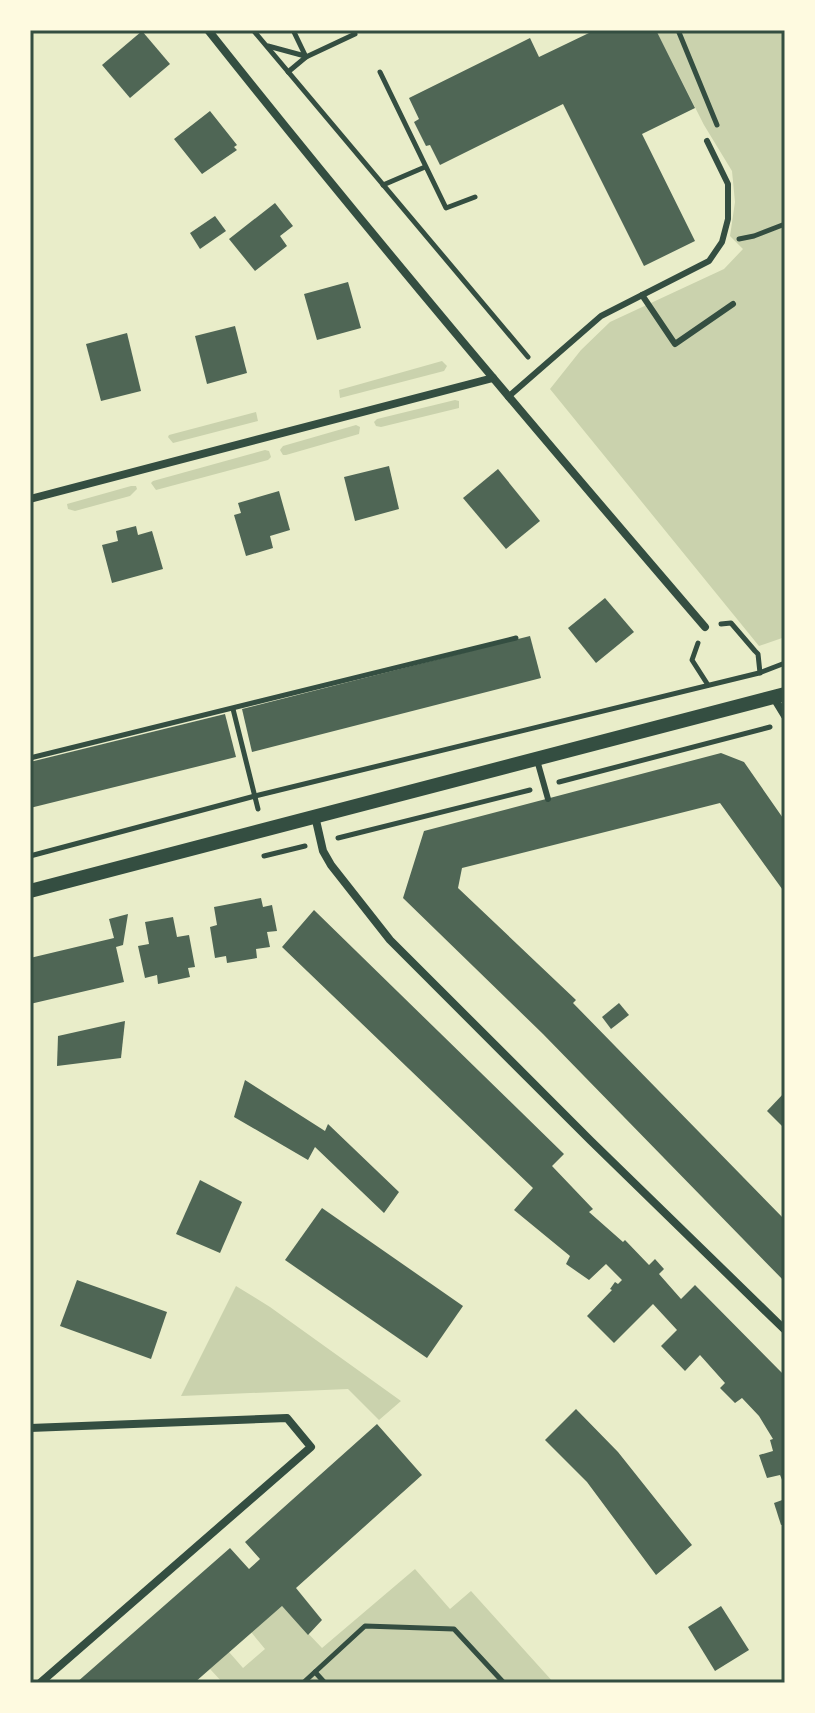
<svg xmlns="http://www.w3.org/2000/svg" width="815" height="1713" font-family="Figtree,sans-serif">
	<rect width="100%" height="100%" fill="#e9edc9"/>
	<g fill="#cad2ad">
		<polygon points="656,30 785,30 785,637 759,646 550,389 581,350 610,322 724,269 743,249 730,236 735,202 732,171 704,125"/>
		<polygon points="442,361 447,366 444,371 340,398 339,390"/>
		<polygon points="455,400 459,401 459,408 381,427 376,426 374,422 377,419"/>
		<polygon points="256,412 258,421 173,443 168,437 169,435"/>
		<polygon points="356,425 360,427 359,434 286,455 283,455 280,450 283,446"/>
		<polygon points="265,450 269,451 271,457 268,460 156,490 151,483 153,481"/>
		<polygon points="131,486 136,486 137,489 130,496 75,511 68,509 67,504"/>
		<polygon points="236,1286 270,1307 401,1401 379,1420 348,1389 181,1396"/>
		<polygon points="415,1569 450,1609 471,1591 554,1683 223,1683 210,1669 229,1652 243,1668 265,1649 251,1632 282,1606 322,1648"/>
	</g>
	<g fill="#4f6655">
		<polygon points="590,30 656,30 695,108 642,134 695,241 644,266 563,104 440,165 430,145 426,146 414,122 419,119 409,98 530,38 539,57 591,32"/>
		<polygon points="142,31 170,64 130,98 102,65"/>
		<polygon points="210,111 237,145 234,147 237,150 202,174 174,139"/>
		<polygon points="275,203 293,226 280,236 287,246 255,271 229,239"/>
		<polygon points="215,216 226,231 200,249 190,233"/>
		<polygon points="348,282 361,328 317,340 304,294"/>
		<polygon points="235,326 247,373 207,384 195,336"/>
		<polygon points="127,333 141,391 101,401 86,344"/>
		<polygon points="389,466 399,509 355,521 344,477"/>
		<polygon points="498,469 540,521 506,549 463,498"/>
		<polygon points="279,491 290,530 270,536 273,548 246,556 234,515 241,513 238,503"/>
		<polygon points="136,526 138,535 152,531 163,569 112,583 102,545 118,541 116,531"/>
		<polygon points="605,598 634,632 596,663 568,628"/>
		<polygon points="530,636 541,678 252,752 242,709"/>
		<polygon points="225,714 236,757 30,808 30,762"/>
		<polygon points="721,753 744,762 785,821 785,893 720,803 462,868 458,888 576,1000 573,1003 785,1220 785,1282 543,1034 403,898 424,831"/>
		<polygon points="261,898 263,907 272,905 277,931 267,932 270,947 256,949 257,958 227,963 226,956 215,958 210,927 217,925 214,907"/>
		<polygon points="314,910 564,1154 552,1166 593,1209 589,1212 623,1242 625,1240 649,1265 655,1259 664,1269 659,1274 681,1299 695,1285 785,1376 785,1487 780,1475 767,1478 759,1455 773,1451 770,1440 773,1439 759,1416 742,1398 735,1403 720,1388 725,1383 700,1355 685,1371 661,1346 677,1330 653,1304 614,1343 587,1316 612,1290 610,1289 615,1282 618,1284 622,1280 606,1264 589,1280 566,1264 570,1256 514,1210 533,1188 282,947"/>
		<polygon points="128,914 123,945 116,947 124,982 30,1004 30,958 114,938 109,919"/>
		<polygon points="173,917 177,937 189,935 195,967 188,968 190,977 158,984 157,975 145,978 138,946 149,944 145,922"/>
		<polygon points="619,1003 629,1015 611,1029 602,1017"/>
		<polygon points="125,1021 121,1058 57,1066 58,1036"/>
		<polygon points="245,1080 325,1131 328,1124 399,1192 384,1213 315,1147 308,1160 234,1117"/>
		<polygon points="785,1092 785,1129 767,1111"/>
		<polygon points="200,1180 242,1202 220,1253 176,1234"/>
		<polygon points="322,1208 463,1306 427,1358 285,1260"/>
		<polygon points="77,1280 167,1312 151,1359 60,1326"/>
		<polygon points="576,1409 618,1452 692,1545 656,1575 587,1482 545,1440"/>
		<polygon points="377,1424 422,1475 296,1588 322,1620 308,1635 282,1606 194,1683 76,1683 230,1548 249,1569 260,1559 245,1542"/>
		<polygon points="785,1499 785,1524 781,1525 774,1503"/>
		<polygon points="721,1606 749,1650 715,1671 688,1627"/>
	</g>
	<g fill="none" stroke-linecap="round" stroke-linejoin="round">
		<g stroke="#344e41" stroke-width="5">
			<polyline points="253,30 528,357"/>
			<polyline points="293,30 306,57"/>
			<polyline points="678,30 717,125"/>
			<polyline points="268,46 305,56"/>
			<polyline points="288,72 306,57 355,34"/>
			<polyline points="380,72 446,208 475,197"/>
			<polyline points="383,185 425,167"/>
			<polyline points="739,239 754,236 785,224"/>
			<polyline points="721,624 731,623 755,651 758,654 760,673"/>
			<polyline points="698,643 692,660 708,685"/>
			<polyline points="233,709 258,809"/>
			<polyline points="30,758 516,638"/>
			<polyline points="559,782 770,727"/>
			<polyline points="338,838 530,790"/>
			<polyline points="30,856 255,796 759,673 785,663"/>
			<polyline points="264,856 305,846"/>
			<polyline points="315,1672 325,1683"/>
			<polyline points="303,1683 365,1626 454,1629 504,1683"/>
		</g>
		<g stroke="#344e41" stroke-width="6">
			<polyline points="642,295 675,344 733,304"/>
			<polyline points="508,397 601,316 709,261 722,242 728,219 728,184 707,141"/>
			<polyline points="537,760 548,799"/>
		</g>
		<g stroke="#344e41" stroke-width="8">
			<path d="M 208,30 C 369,233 536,430 705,627"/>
			<polyline points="30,499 493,378"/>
			<polyline points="774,698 785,716"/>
			<polyline points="315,816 323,851 331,865 390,940 591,1141 785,1330"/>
			<polyline points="30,1428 287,1418 311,1447 40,1683"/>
		</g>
		<polyline stroke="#344e41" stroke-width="14" points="30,891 785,694"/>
	</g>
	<rect width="815" height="1713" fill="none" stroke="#fefae0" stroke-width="64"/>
	<rect x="32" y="32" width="751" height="1649" fill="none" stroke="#344e41" stroke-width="3"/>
</svg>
